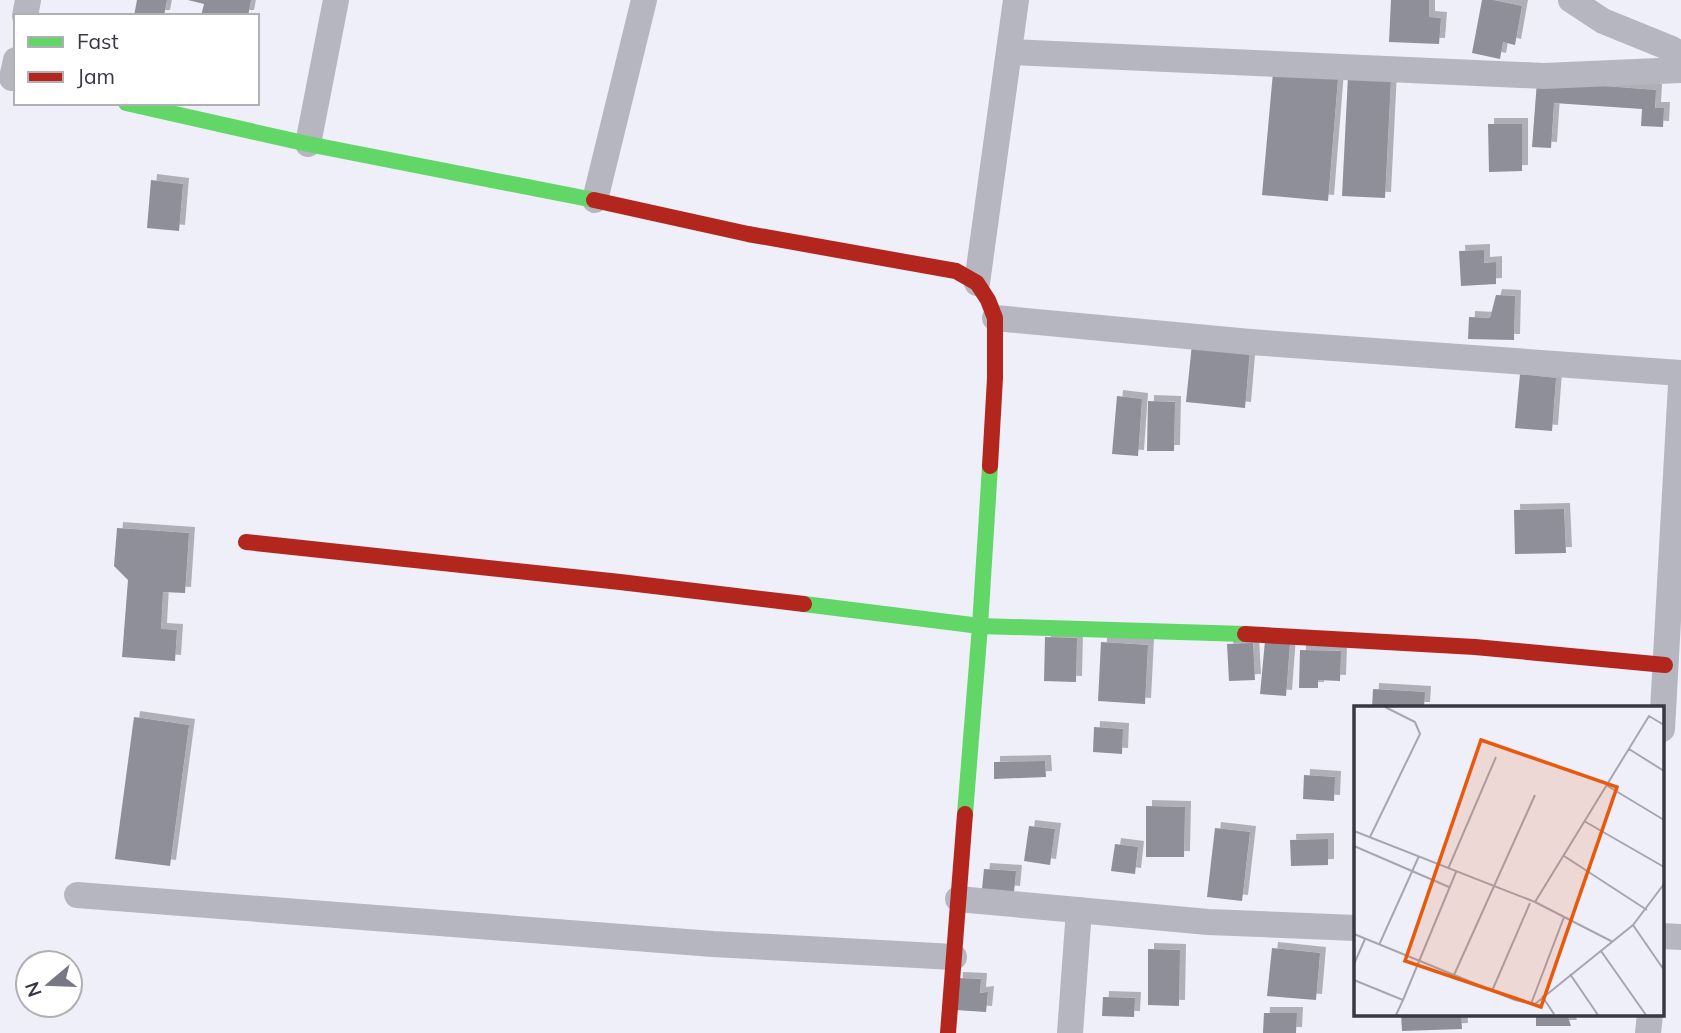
<svg xmlns="http://www.w3.org/2000/svg" width="1681" height="1033" font-family="Mulish,sans-serif">
	<defs>
		<filter id="shadow"><feDropShadow dx="6" dy="-6" stdDeviation="0" flood-color="#0004"/></filter>
	</defs>
	<rect width="100%" height="100%" fill="#efeffa"/>
	<g fill="#8f8f9a" filter="url(#shadow)">
		<polygon points="137,0 167,0 164,16 134,16"/>
		<polygon points="188,0 251,0 248,16 201,16 204,4"/>
		<polygon points="1391,0 1429,0 1429,17 1441,18 1439,44 1389,42"/>
		<polygon points="1482,0 1493,0 1522,6 1515,45 1503,42 1500,59 1472,53"/>
		<polygon points="1273,72 1338,78 1328,201 1262,195"/>
		<polygon points="1348,76 1391,78 1385,198 1342,196"/>
		<polygon points="1537,81 1656,90 1655,108 1664,108 1663,127 1641,126 1642,109 1554,103 1551,148 1532,147"/>
		<polygon points="1488,124 1522,124 1522,171 1489,172"/>
		<polygon points="151,180 183,184 179,231 147,228"/>
		<polygon points="1484,250 1484,263 1496,262 1496,284 1461,286 1459,251"/>
		<polygon points="1496,295 1515,296 1514,340 1468,339 1469,317 1490,318"/>
		<polygon points="1192,344 1250,349 1245,408 1186,402"/>
		<polygon points="1520,374 1556,378 1552,431 1515,428"/>
		<polygon points="1117,396 1142,399 1138,456 1112,454"/>
		<polygon points="1148,401 1175,402 1174,451 1147,451"/>
		<polygon points="1564,509 1566,553 1515,554 1514,510"/>
		<polygon points="117,528 189,533 185,593 163,592 161,629 177,630 175,661 122,657 128,580 114,566"/>
		<polygon points="1045,637 1077,638 1076,682 1044,681"/>
		<polygon points="1265,641 1290,643 1286,696 1260,694"/>
		<polygon points="1101,642 1148,645 1145,704 1098,701"/>
		<polygon points="1253,643 1255,680 1229,681 1227,644"/>
		<polygon points="1300,650 1341,651 1340,681 1318,680 1318,688 1299,688"/>
		<polygon points="1373,689 1425,692 1424,708 1372,708"/>
		<polygon points="134,717 189,725 170,866 115,859"/>
		<polygon points="1094,727 1123,729 1122,754 1093,752"/>
		<polygon points="1045,761 1046,777 994,779 994,762"/>
		<polygon points="1304,775 1335,777 1334,801 1303,799"/>
		<polygon points="1146,806 1185,807 1184,857 1146,857"/>
		<polygon points="1029,826 1055,829 1050,865 1024,861"/>
		<polygon points="1215,828 1250,832 1242,901 1207,897"/>
		<polygon points="1328,839 1328,865 1291,866 1290,840"/>
		<polygon points="1115,844 1138,847 1135,874 1111,871"/>
		<polygon points="984,869 1016,871 1014,892 982,889"/>
		<polygon points="1272,948 1320,953 1316,1000 1267,996"/>
		<polygon points="1148,949 1180,950 1179,1006 1148,1005"/>
		<polygon points="957,978 981,979 980,993 988,992 986,1012 955,1010"/>
		<polygon points="1103,997 1135,998 1134,1017 1102,1016"/>
		<polygon points="1264,1013 1297,1013 1296,1033 1263,1033"/>
		<polygon points="1401,1014 1461,1014 1462,1029 1402,1031"/>
		<polygon points="1536,1014 1567,1014 1571,1026 1536,1026"/>
	</g>
	<g fill="none" stroke-linecap="round" stroke-linejoin="round">
		<g stroke="#b5b6bf" stroke-width="26">
			<polyline points="1571,0 1603,21 1672,49 1681,66"/>
			<polyline points="25,16 28,0"/>
			<polyline points="1009,52 1544,76 1681,70"/>
			<polyline points="12,78 16,60"/>
			<polyline points="308,144 336,0"/>
			<polyline points="595,200 644,0"/>
			<polyline points="977,283 1016,0"/>
			<polyline points="995,318 1250,342 1681,373"/>
			<polyline points="1662,729 1681,384"/>
			<polyline points="77,895 713,944 954,957"/>
			<polyline points="958,899 1208,922 1356,928"/>
			<polyline points="1662,936 1681,937"/>
			<polyline points="1070,1033 1079,910"/>
			<polyline points="1648,1033 1650,1014"/>
		</g>
		<g stroke="#63d668" stroke-width="16">
			<polyline points="126,103 308,144 594,200"/>
			<polyline points="804,604 980,626 1245,634"/>
			<polyline points="965,814 980,626 990,466"/>
		</g>
		<g stroke="#b3261e" stroke-width="16">
			<polyline points="594,200 748,234 956,271 977,283 988,300 995,318 995,378 990,466"/>
			<polyline points="246,542 620,582 804,604"/>
			<polyline points="1245,634 1475,647 1665,665"/>
			<polyline points="948,1033 965,814"/>
		</g>
	</g>
	<g transform="translate(1354 706)">
		<rect width="310" height="310" fill="#efeffa"/>
		<path fill="none" stroke="#a6a6b2" stroke-width="2" d="M 275,43 L 310,65M 252,79 L 310,114M 230,115 L 310,161M 0,125 L 181,196 L 295,10 L 310,19M 16,131 L 66,28 L 61,16 L 31,1M 0,140 L 95,181M 210,150 L 293,204M 94,163 L 142,51M 181,196 L 259,236M 279,219 L 310,264M 0,228 L 161,294 L 181,298 L 279,219 L 310,178M 25,239 L 65,150M 247,245 L 292,309M 0,258 L 11,233M 216,268 L 244,309M 100,269 L 181,89M 0,274 L 49,294 L 42,309M 138,285 L 176,197M 188,290 L 200,308M 49,294 L 102,166M 177,298 L 210,211"/>
		<path fill="#e8590c" fill-opacity="0.15" stroke="#e8590c" stroke-width="3.5" d="M 127,34 L 263,81 L 187,301 L 51,255 Z"/>
		<rect width="310" height="310" fill="none" stroke="#383845" stroke-width="3.5"/>
	</g>
	<rect x="14" y="14" width="245" height="91" fill="#ffffff" stroke="#afafb5" stroke-width="2"/>
	<rect x="28" y="37" width="35" height="10" fill="#63d668" stroke="#afafb5" stroke-width="2"/>
	<text x="77" y="49" font-size="21" fill="#383845">Fast</text>
	<rect x="28" y="72" width="35" height="10" fill="#b3261e" stroke="#afafb5" stroke-width="2"/>
	<text x="77" y="84" font-size="21" fill="#383845">Jam</text>
	<g transform="translate(49 984) rotate(251)"><circle r="33" fill="#ffffff" stroke="#afafb5" stroke-width="2"/>
	<path d="M0-5L12 26L0 18L-12 26Z" fill="#787884"/>
	<text y="-10" font-size="19" font-weight="bold" text-anchor="middle" fill="#383845">N</text>
	</g>
</svg>
